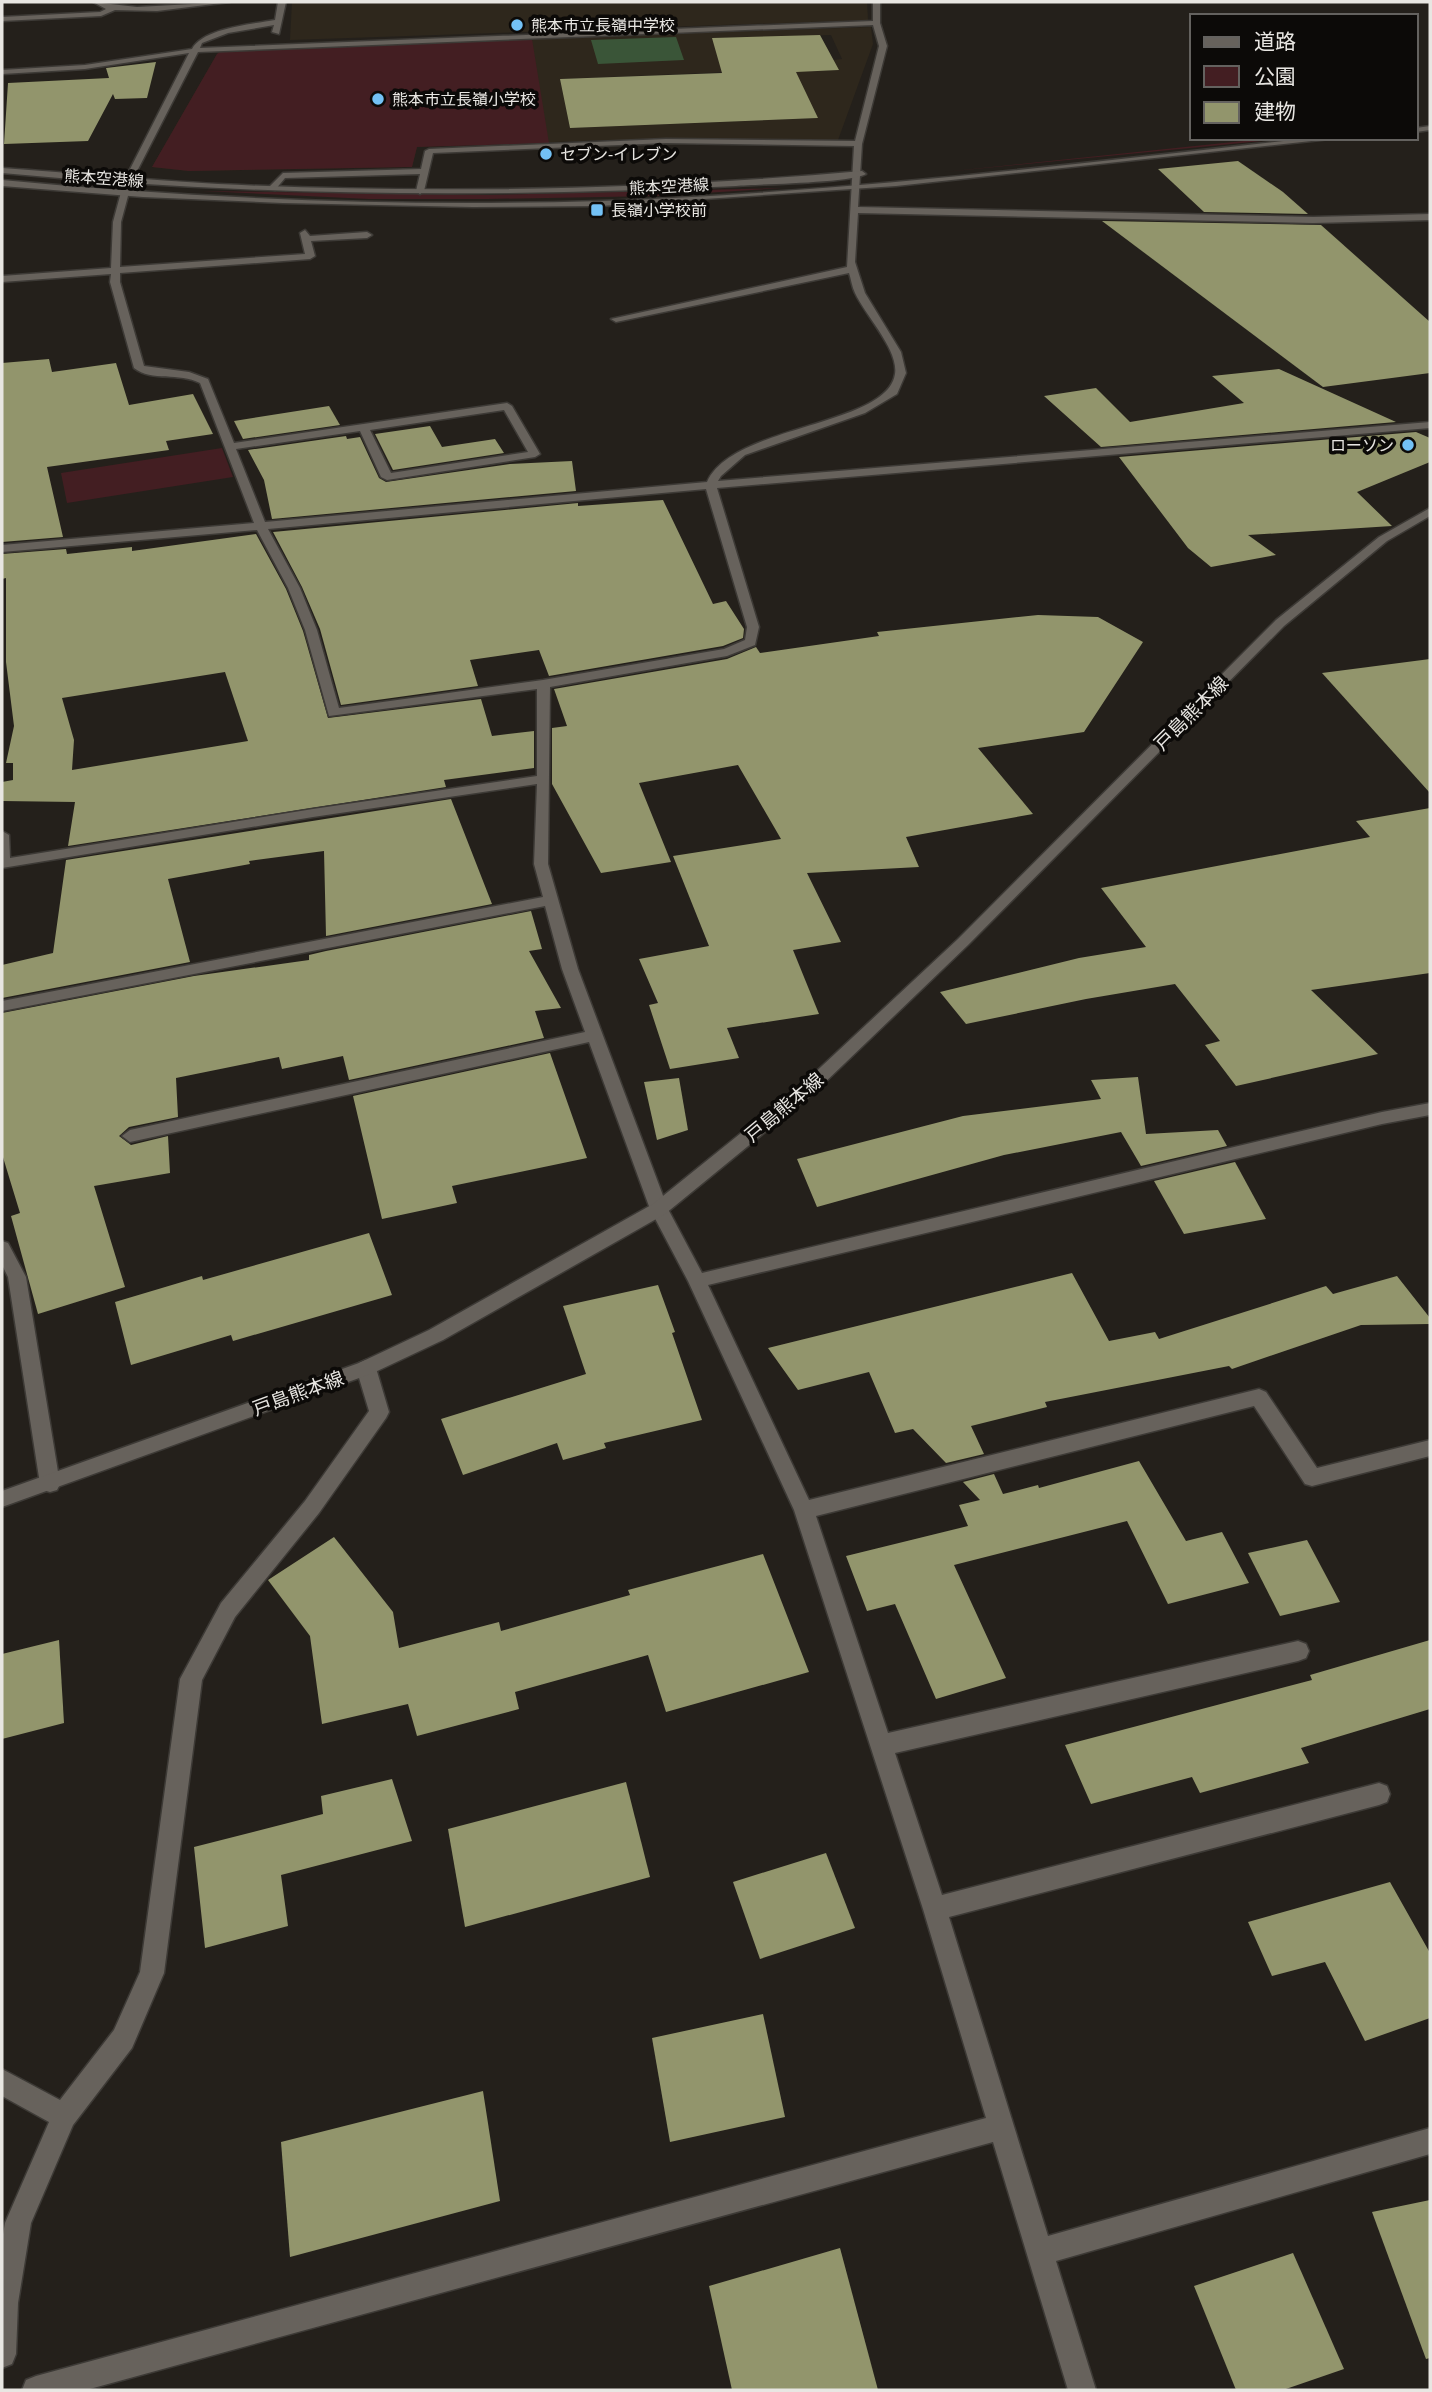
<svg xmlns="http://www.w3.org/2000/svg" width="1432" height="2392" font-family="'Open Sans','Noto Sans JP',sans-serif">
	<rect width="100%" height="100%" fill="#24201b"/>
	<g fill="#2e271c" fill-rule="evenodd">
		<polygon points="292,2 867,2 868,20 290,40"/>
		<path d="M 871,27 L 873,44 L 838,140 L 608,140 L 417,147 L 412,167 L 189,171 L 152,167 L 217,54 L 222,50 ZM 831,35 L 842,59 L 833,60 L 838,70 L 819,71 L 813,60 L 713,38 ZM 729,72 L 818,118 L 570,128 L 560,79 Z"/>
	</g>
	<g fill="#431e22">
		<polygon points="532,39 549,143 417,147 412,167 189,171 152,167 217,54 222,50"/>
		<polygon points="1272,138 1292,138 944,172"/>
		<polygon points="782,188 656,196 487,199 369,199 202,191 489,195"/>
		<polygon points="222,448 233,477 67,503 61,473"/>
	</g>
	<polygon fill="#3a5538" points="676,37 684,60 598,64 591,40"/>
	<g fill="#92956c" fill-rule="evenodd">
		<polygon points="820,35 839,70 796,72 818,118 570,128 560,79 722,73 712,38"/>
		<polygon points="156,62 147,98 115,99 113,94 88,141 4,144 8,83 109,78 106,68"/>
		<polygon points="1238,161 1283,192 1308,214 1204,212 1158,169"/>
		<polygon points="1102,221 1321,225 1430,322 1430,373 1323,387"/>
		<polygon points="49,359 52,372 116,363 129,405 193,394 213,434 166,441 169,450 47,467 63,537 2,542 2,363"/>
		<polygon points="1279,369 1396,422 1101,447 1044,396 1096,388 1130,422 1244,403 1212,376"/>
		<polygon points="329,406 340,425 243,439 234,421"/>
		<polygon points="430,426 442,447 495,439 504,453 393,470 375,434"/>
		<polygon points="1416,432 1430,438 1430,462 1357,492 1392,526 1248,535 1276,555 1211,567 1188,548 1119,457"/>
		<polygon points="346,436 347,439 360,437 379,478 386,482 510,464 572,461 576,491 272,519 264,480 248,450"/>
		<polygon points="663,500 713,604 726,601 744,629 743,638 723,646 549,676 539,650 470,660 478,686 341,705 320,629 302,587 273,532 578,503 578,506"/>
		<path d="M 256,534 L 286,589 L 303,631 L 328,718 L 481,699 L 492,736 L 534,731 L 534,768 L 444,780 L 446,787 L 68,846 L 75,802 L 2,801 L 2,782 L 13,780 L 13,763 L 6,763 L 14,726 L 6,662 L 6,578 L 2,579 L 2,554 L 66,549 L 67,554 L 132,547 L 132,551 ZM 225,672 L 248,741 L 72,770 L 74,740 L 62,698 Z"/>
		<polygon points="1038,615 1098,617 1143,642 1084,732 978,748 1033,814 906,837 919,867 807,873 841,942 793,950 819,1014 727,1028 739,1058 670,1069 649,1005 658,1003 639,959 709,946 673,856 781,839 738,765 639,783 671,862 601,873 552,784 552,728 567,726 554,689 727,659 756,647 760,653 879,636 877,632"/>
		<polygon points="1430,659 1430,793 1322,673"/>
		<polygon points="451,799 492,904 326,936 324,851 249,861 250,864 168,879 190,962 2,998 2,965 53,953 66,860"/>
		<polygon points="1430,808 1430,973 1311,990 1378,1054 1236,1086 1205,1045 1220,1041 1175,984 1086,999 966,1024 940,992 1079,958 1146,947 1101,888 1370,837 1356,821"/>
		<polygon points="531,911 542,949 529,951 561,1008 535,1011 544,1038 349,1080 343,1056 282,1069 279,1057 176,1078 178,1117 129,1127 119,1136 131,1145 168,1136 170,1173 94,1186 125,1287 38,1314 11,1216 20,1213 2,1154 2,1013 194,976 309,960 309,955 326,951"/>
		<polygon points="550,1053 587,1158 452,1186 457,1203 382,1219 353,1096"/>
		<polygon points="1138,1077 1146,1134 1218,1130 1227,1146 1141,1166 1121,1132 1004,1155 817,1207 797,1159 963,1116 1101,1099 1091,1080"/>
		<polygon points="679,1078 688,1130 657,1140 644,1082"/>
		<polygon points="1235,1162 1266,1219 1184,1234 1154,1181"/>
		<polygon points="369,1233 392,1295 233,1341 231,1335 131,1365 115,1302 202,1276 203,1280"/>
		<polygon points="1072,1273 1109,1341 1155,1332 1159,1339 1326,1286 1333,1294 1397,1276 1430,1318 1430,1324 1361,1325 1232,1369 1229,1366 1045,1402 1047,1407 971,1426 984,1454 946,1463 913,1429 895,1433 869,1372 798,1390 768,1348"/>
		<polygon points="658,1285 675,1332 672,1333 702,1420 604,1443 606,1448 563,1460 557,1443 463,1475 441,1419 586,1374 563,1306"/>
		<polygon points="1139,1461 1186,1541 1222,1532 1249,1583 1168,1604 1127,1521 954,1565 1006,1678 936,1699 895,1604 867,1611 846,1556 968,1526 959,1505 980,1500 963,1482 994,1474 1003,1494 1038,1485 1039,1488"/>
		<polygon points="334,1537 393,1612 399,1648 499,1622 501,1631 630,1595 628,1590 763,1554 809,1672 666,1712 648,1655 515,1692 519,1709 417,1736 408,1704 322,1724 310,1636 268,1580"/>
		<polygon points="1307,1540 1340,1602 1280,1616 1248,1553"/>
		<polygon points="59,1640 64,1723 2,1739 2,1654"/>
		<polygon points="1430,1640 1430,1709 1301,1748 1309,1763 1200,1793 1192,1777 1091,1804 1065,1745 1312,1680 1310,1675"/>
		<polygon points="392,1779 412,1841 281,1875 288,1926 205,1948 194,1847 323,1814 321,1796"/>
		<polygon points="626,1782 650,1877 465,1927 448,1829"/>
		<polygon points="826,1853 855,1928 760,1959 733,1882"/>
		<polygon points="1390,1882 1430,1953 1430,2018 1365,2041 1325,1962 1272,1976 1248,1922"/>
		<polygon points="763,2014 785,2117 670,2142 652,2038"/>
		<polygon points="483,2091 500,2201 290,2257 281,2142"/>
		<polygon points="1430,2200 1430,2358 1426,2359 1372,2212"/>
		<polygon points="840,2248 878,2390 732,2390 709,2286"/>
		<polygon points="1293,2253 1344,2369 1283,2390 1236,2390 1194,2286"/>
	</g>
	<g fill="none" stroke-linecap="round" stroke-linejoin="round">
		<defs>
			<g id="minor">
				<polygon points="93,2 137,7 230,2 157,11 115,10 101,16 2,21 2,17 100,12 106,9"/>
				<path d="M 278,2 L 286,2 L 279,34 L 272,32 L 274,25 L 228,33 L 202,43 L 200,48 L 873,21 L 873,2 L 880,2 L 880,23 L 887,46 L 862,144 L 858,207 L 1313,217 L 1430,214 L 1430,220 L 1313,223 L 858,213 L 855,262 L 865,293 L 901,352 L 906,373 L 897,394 L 865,413 L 745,455 L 721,476 L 718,481 L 1430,422 L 1430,428 L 717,488 L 759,627 L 755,645 L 727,656 L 550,687 L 548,864 L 578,969 L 668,1209 L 702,1273 L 1382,1112 L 1430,1103 L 1430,1115 L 1382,1124 L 708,1285 L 809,1500 L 1259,1389 L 1266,1392 L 1317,1468 L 1430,1440 L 1430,1456 L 1312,1486 L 1305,1484 L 1254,1406 L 816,1516 L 888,1733 L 1298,1641 L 1306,1644 L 1309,1651 L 1306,1658 L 1298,1661 L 895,1753 L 942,1895 L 1379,1783 L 1387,1786 L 1390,1794 L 1387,1802 L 1379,1805 L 949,1917 L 1048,2236 L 1430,2128 L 1430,2154 L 1056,2261 L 1096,2390 L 1068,2390 L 993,2142 L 86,2390 L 22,2390 L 26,2380 L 36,2376 L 986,2118 L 923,1909 L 794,1510 L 688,1281 L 650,1209 L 589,1042 L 130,1142 L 122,1136 L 130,1130 L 585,1032 L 562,969 L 545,906 L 2,1011 L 2,1001 L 543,897 L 534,864 L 537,784 L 313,817 L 2,868 L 2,831 L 9,835 L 10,858 L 313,809 L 537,776 L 537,689 L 329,716 L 305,630 L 288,588 L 257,530 L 2,552 L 2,545 L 254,523 L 200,383 C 179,372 152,382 134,368 L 110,282 L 111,274 L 2,282 L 2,276 L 111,268 L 113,222 L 124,181 L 189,53 L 85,69 L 2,74 L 2,70 L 85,65 L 192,49 C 203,28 253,24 275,20 ZM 873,25 L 879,46 L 855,141 L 666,139 L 429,149 L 425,151 L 421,169 L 283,173 L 268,188 L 275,190 L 285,178 L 420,174 L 416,191 L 420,194 L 424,191 L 433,153 L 666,143 L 854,146 L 847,267 L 611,319 L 616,322 L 849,273 C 851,279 852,287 855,293 C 865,315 899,350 895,374 C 887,427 733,424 707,482 L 265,522 L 236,449 L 360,431 L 381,477 L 387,480 L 535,457 L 540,454 L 512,406 L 507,403 L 234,443 L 208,379 L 189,372 L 144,366 L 120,282 L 120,273 L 310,259 L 315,256 L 311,241 L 367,238 L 372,235 L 367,232 L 310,236 L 305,230 L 300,233 L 305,254 L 120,267 L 121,222 L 132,181 L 198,52 ZM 504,410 L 528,452 L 391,473 L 370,430 ZM 706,489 L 747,627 L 745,640 L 724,649 L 543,680 L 339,708 L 317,630 L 300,588 L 268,529 Z"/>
				<polygon points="2,1241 8,1243 26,1277 60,1484 57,1490 50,1492 43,1490 40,1484 8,1277 2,1265"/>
				<polygon points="366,1360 373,1363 376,1368 389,1412 386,1418 319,1513 235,1617 202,1680 164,1973 132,2048 73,2125 31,2223 18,2303 16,2354 12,2364 2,2368 2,2240 5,2223 49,2122 2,2096 2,2069 60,2100 114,2030 140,1972 180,1679 221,1603 305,1501 369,1411 356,1368 359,1363"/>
			</g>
			<g id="secondary">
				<polygon points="1430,126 1430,130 1416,132 1416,128"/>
				<path d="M 1310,138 L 1339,138 L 896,186 L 600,206 L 473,207 L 283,203 L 143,197 L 2,186 L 2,180 C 200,199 402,207 601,201 C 838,193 1074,164 1310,138 Z"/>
				<path d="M 2,168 C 74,173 146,180 218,184 C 429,194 652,190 862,171 L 866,174 C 852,183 758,184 736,186 C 491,198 246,196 2,173 Z"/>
				<polygon points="1430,508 1430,516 1387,541 1284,626 968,945 819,1088 665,1214 443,1340 373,1373 2,1507 2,1491 359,1363 429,1330 653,1204 807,1080 958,939 1276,620 1379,537"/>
			</g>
		</defs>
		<use href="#minor" stroke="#3d3a36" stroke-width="3"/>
		<use href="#secondary" stroke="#3d3a36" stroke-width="3"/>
		<use href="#minor" fill="#67625c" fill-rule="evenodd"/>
		<use href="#secondary" fill="#67625c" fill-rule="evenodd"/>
	</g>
	<g fill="#73c1f5" stroke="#0c0a08" stroke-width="2.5">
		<circle cx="517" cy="25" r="7"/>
		<circle cx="378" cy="99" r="7"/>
		<circle cx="546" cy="154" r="7"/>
		<rect x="590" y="203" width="14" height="14" rx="3.5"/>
		<circle cx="1408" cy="445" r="7"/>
	</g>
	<g text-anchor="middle" stroke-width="7" stroke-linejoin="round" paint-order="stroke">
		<g font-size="16" fill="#e8e6e2" stroke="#0c0a08" text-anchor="start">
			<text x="531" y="31">熊本市立長嶺中学校</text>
			<text x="392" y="105">熊本市立長嶺小学校</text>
			<text x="560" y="160">セブン-イレブン</text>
			<text x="611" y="216">長嶺小学校前</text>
			<text x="1394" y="451" text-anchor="end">ローソン</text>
		</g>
		<g font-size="16" fill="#e8e6e2" stroke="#0c0a08">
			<text transform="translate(104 178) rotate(4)" y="6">熊本空港線</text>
			<text transform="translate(669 186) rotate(-3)" y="6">熊本空港線</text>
		</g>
		<g font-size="19" fill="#e8e6e2" stroke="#0c0a08">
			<text transform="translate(1191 713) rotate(-45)" y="7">戸島熊本線</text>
			<text transform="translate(784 1107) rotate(-40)" y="7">戸島熊本線</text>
			<text transform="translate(298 1393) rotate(-20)" y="7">戸島熊本線</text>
		</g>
	</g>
	<rect width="1432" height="2392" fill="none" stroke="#e8e6e2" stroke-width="7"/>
	<rect x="1190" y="14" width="228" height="126" fill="#0c0a08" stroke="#64625f" stroke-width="2"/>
	<rect x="1204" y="37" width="35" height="10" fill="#67625c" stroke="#64625f" stroke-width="2"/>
	<text x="1254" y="49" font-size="21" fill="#e8e6e2">道路</text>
	<rect x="1204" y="66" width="35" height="21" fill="#431e22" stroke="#64625f" stroke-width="2"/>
	<text x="1254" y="84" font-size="21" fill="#e8e6e2">公園</text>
	<rect x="1204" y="102" width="35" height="21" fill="#92956c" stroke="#64625f" stroke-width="2"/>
	<text x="1254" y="119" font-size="21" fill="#e8e6e2">建物</text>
</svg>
